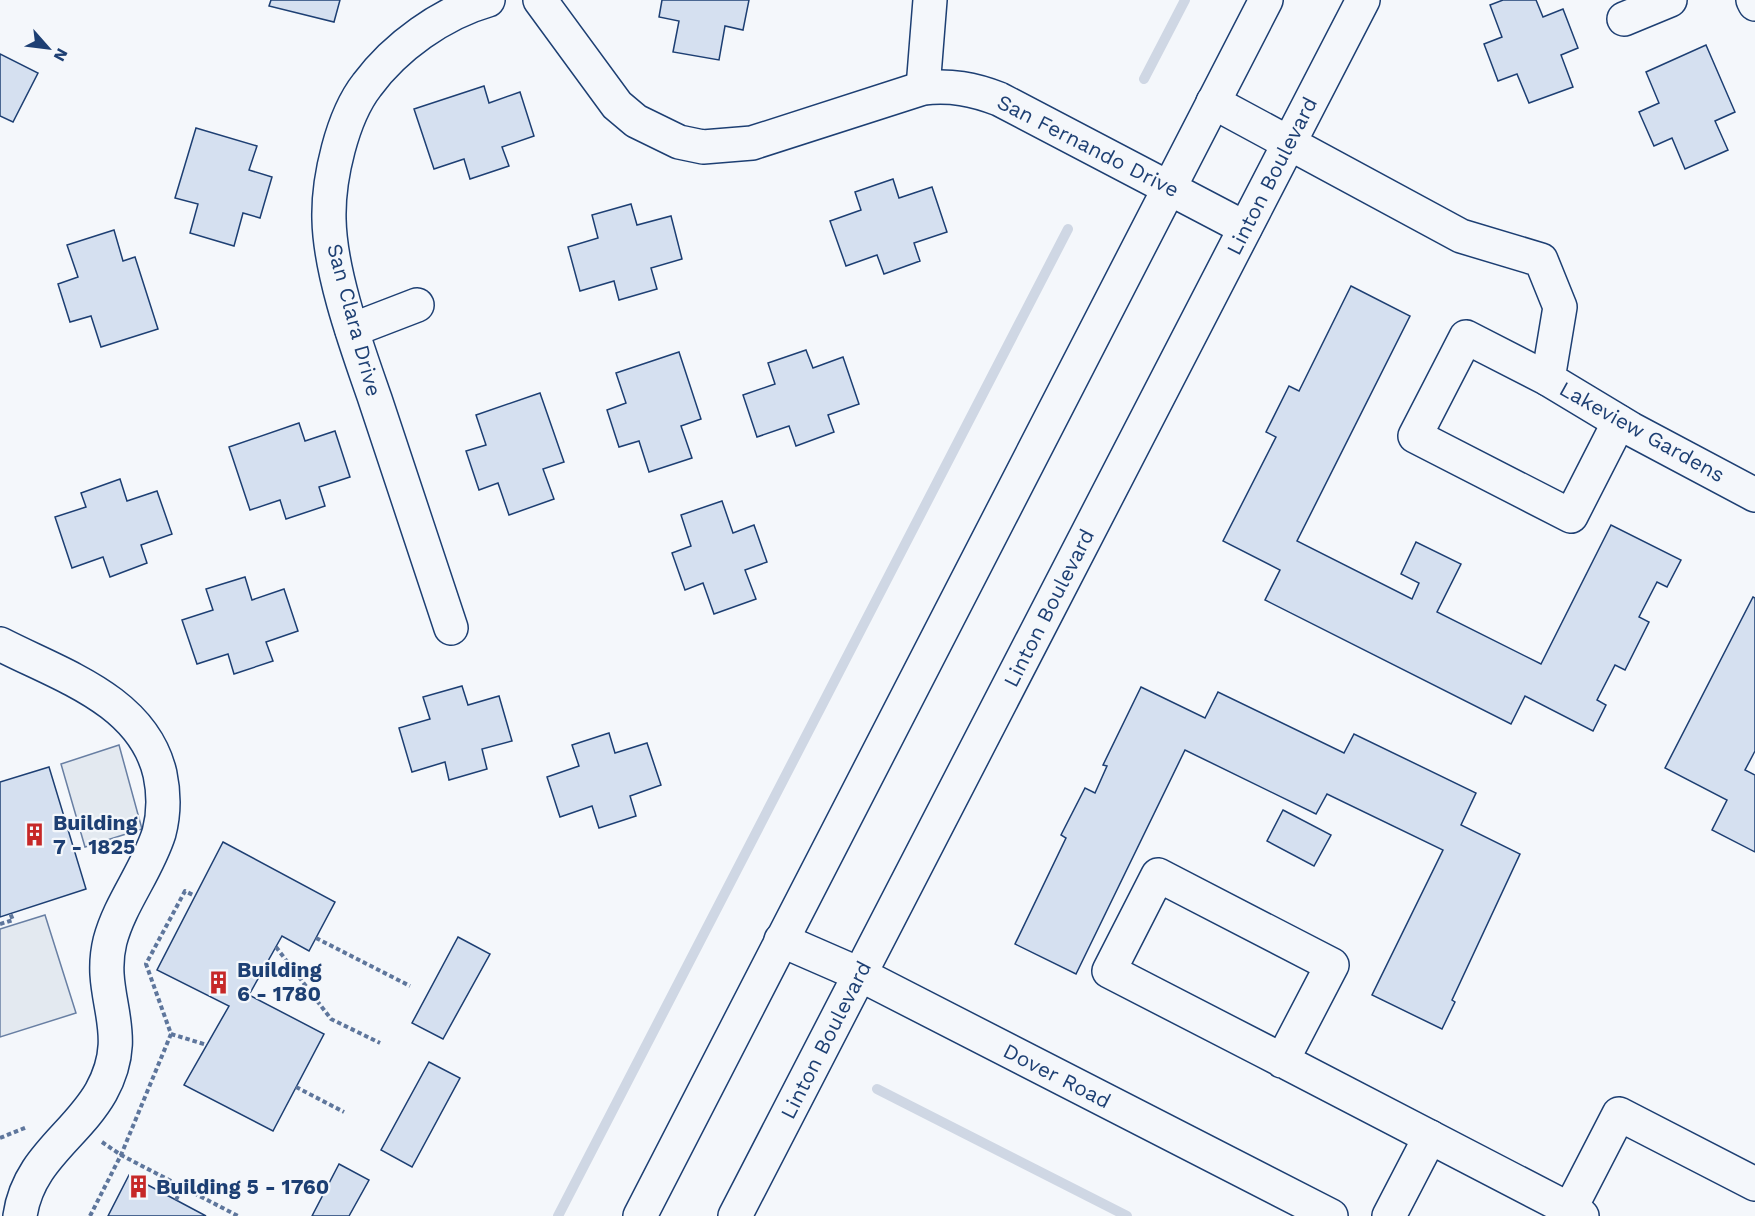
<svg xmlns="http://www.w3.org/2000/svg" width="1755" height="1216" font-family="'Work Sans',sans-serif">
	<rect width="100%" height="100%" fill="#f4f7fb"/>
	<g fill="#e3e9f0" stroke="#687fa3" stroke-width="1.5">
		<polygon points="119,745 142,829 85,847 61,764"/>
		<polygon points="45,915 76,1013 0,1037 0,929"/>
	</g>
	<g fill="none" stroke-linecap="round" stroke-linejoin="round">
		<g stroke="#cfd7e4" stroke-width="10">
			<polyline points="1144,79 1185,0"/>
			<polyline points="877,1089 1127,1216"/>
			<polyline points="558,1216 1068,229"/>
		</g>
	</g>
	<g fill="#d5e0f0" stroke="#1d3f73" stroke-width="1.5">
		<polygon points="271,0 340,0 334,22 269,6"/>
		<polygon points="662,0 749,0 743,30 725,26 719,60 673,52 679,21 659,17"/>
		<polygon points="1503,0 1536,0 1543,17 1563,9 1578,48 1561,55 1573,87 1529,103 1517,74 1498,81 1484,44 1502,37 1490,5"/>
		<polygon points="1706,45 1735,112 1715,121 1728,150 1685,169 1672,138 1654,146 1639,112 1659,103 1646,72"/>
		<polygon points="0,54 38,73 13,122 0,116"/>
		<polygon points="484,86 489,103 520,92 534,136 502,147 509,166 470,179 464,159 434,169 414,109"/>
		<polygon points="196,128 257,146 249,170 272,177 260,218 243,213 234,246 190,233 198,204 175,198"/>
		<polygon points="893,179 899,198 932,187 947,232 914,243 920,261 884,274 877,255 846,266 830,221 861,210 855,192"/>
		<polygon points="631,204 637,225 671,216 682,259 651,268 657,289 619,300 614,281 580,291 568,247 598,238 592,215"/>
		<polygon points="114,230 123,261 135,257 158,329 101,347 91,316 70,322 58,284 78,277 67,245"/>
		<polygon points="1351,286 1410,316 1297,541 1412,599 1419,583 1401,574 1416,542 1461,564 1437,612 1541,664 1611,525 1681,560 1667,587 1657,582 1639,617 1649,622 1625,670 1615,665 1597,700 1606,705 1593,731 1525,696 1511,724 1265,600 1280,570 1223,541 1276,437 1266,432 1289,386 1299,391"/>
		<polygon points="806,350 813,368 843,357 859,404 828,415 834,432 796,446 789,426 757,437 743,395 775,384 768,363"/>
		<polygon points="679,352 701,419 681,426 692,458 649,472 639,441 619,447 607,410 626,403 616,373"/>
		<polygon points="540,393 564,462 543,469 554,499 509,515 498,483 479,490 466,451 486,445 476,415"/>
		<polygon points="299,423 305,441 335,431 350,477 319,487 325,506 286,519 280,500 250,510 229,447"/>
		<polygon points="120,479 127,501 157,491 172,534 141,545 147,563 110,577 103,557 72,568 55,517 86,507 81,493"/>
		<polygon points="722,501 733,533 754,525 767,562 745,570 756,599 714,614 703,583 685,590 672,553 691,546 681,515"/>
		<polygon points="245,577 252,600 284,589 298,631 266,642 273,661 234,674 228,654 197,664 182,620 213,610 206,589"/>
		<polygon points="1753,597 1755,598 1755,751 1745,770 1755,775 1755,852 1712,830 1727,800 1665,768"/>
		<polygon points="462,686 468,705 499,696 512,741 482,749 487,769 449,780 445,762 412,772 399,728 430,719 423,697"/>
		<polygon points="1141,687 1205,718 1218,692 1344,753 1354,734 1476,793 1461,825 1520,854 1452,1000 1455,1002 1442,1029 1372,995 1443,850 1327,794 1316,814 1185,750 1076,974 1015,944 1066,838 1061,835 1085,788 1095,793 1107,766 1103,765"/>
		<polygon points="609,733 615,753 647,743 661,785 630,796 636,816 599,828 592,806 560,817 547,777 579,766 572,745"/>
		<polygon points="49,767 86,889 0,917 0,782"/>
		<polygon points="1283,810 1331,835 1314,866 1267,841"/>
		<polygon points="223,842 335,902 309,951 282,936 249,995 324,1034 273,1131 184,1085 229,1006 157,970"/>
		<polygon points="458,937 490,954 443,1039 412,1023"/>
		<polygon points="429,1062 460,1078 412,1167 381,1150"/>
		<polygon points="339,1164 369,1180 349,1216 312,1216"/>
		<polygon points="129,1175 176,1200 206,1216 108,1216"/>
	</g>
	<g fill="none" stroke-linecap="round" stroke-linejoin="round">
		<defs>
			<g id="minor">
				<path d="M 540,0 L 617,105 L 636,121 L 679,142 L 703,147 L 752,143 L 923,88 C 951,85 973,89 999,99 L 1245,228"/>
				<polyline points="1753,0 1755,4"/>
				<polyline points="1624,19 1670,0"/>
				<polyline points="923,88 930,0"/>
				<polyline points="1213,102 1461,236 1541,260 1560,307 1548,379 1631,429 1755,495"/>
				<polyline points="352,330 417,305"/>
				<polyline points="1548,379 1466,337 1415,436 1571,516 1619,422"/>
				<path d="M 451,628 C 426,552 400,475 375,399 C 357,347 330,274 329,219 C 328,179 342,117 367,85 C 395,47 442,13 488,0"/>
				<path d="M 0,644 C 60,675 143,700 160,774 C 164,793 164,814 159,833 C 147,871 120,903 110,941 C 96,998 135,1031 101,1092 C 76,1136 28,1159 20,1216"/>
				<polyline points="781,940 859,974 1331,1216"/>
				<path d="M 1282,1061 L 1332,965 L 1158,875 L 1109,971 C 1267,1052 1424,1134 1582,1216"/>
				<polyline points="1570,1209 1619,1114 1755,1184"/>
				<polyline points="1389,1216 1430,1137"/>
			</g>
			<g id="major">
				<polyline points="640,1216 1266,0"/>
				<polyline points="735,1216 1363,0"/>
			</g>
		</defs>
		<use href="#minor" stroke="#1d3f73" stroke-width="36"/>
		<use href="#major" stroke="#1d3f73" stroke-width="36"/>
		<g stroke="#5e769c" stroke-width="4" stroke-dasharray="4.5 3" stroke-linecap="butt">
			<polyline points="0,924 13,920 10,913"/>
			<polyline points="316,938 410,986"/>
			<polyline points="276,947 331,1019 380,1043"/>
			<polyline points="171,1034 207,1045"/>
			<polyline points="296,1087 344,1112"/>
			<polyline points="0,1138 27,1127"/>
			<polyline points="102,1142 121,1155 238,1216"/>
			<polyline points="176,1200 182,1187"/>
			<polyline points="90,1216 121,1155 171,1034 146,964 185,891 195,896"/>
		</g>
		<use href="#minor" stroke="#f4f7fb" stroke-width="33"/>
		<use href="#major" stroke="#f4f7fb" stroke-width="33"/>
	</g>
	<defs>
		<symbol id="building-bare" viewBox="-9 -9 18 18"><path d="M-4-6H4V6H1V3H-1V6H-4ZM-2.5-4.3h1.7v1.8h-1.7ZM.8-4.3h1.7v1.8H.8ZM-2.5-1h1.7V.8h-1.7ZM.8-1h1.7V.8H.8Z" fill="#c62828" stroke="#f4f7fb" stroke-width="2.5" paint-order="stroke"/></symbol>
	</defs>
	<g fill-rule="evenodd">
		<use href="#building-bare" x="18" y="818" width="33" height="33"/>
		<use href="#building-bare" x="202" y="966" width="33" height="33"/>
		<use href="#building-bare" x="122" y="1170" width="33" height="33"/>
	</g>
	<g text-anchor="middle" stroke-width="4.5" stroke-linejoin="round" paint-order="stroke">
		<g font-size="21" fill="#1d3f73" stroke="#f4f7fb">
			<text transform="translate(1088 146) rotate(27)" y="7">San Fernando Drive</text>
			<text transform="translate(1272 176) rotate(-63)" y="7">Linton Boulevard</text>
			<text transform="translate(354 320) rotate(75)" y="7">San Clara Drive</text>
			<text transform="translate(1642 432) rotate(29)" y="7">Lakeview Gardens</text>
			<text transform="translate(1049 608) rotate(-63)" y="7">Linton Boulevard</text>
			<text transform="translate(826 1040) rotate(-63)" y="7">Linton Boulevard</text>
			<text transform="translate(1057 1076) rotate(27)" y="7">Dover Road</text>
		</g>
		<g font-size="21" font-weight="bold" fill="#1d3f73" stroke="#f4f7fb" text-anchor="start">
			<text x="53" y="830">Building<tspan x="53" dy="24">7 - 1825</tspan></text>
			<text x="237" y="977">Building<tspan x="237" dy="24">6 - 1780</tspan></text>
			<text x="156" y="1194">Building 5 - 1760</text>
		</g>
	</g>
	<g transform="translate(48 48) rotate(118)" stroke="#f4f7fb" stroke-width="4.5" paint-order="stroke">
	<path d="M0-4.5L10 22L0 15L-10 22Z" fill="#1d3f73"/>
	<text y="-9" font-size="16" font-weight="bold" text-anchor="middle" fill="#1d3f73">N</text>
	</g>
</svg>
